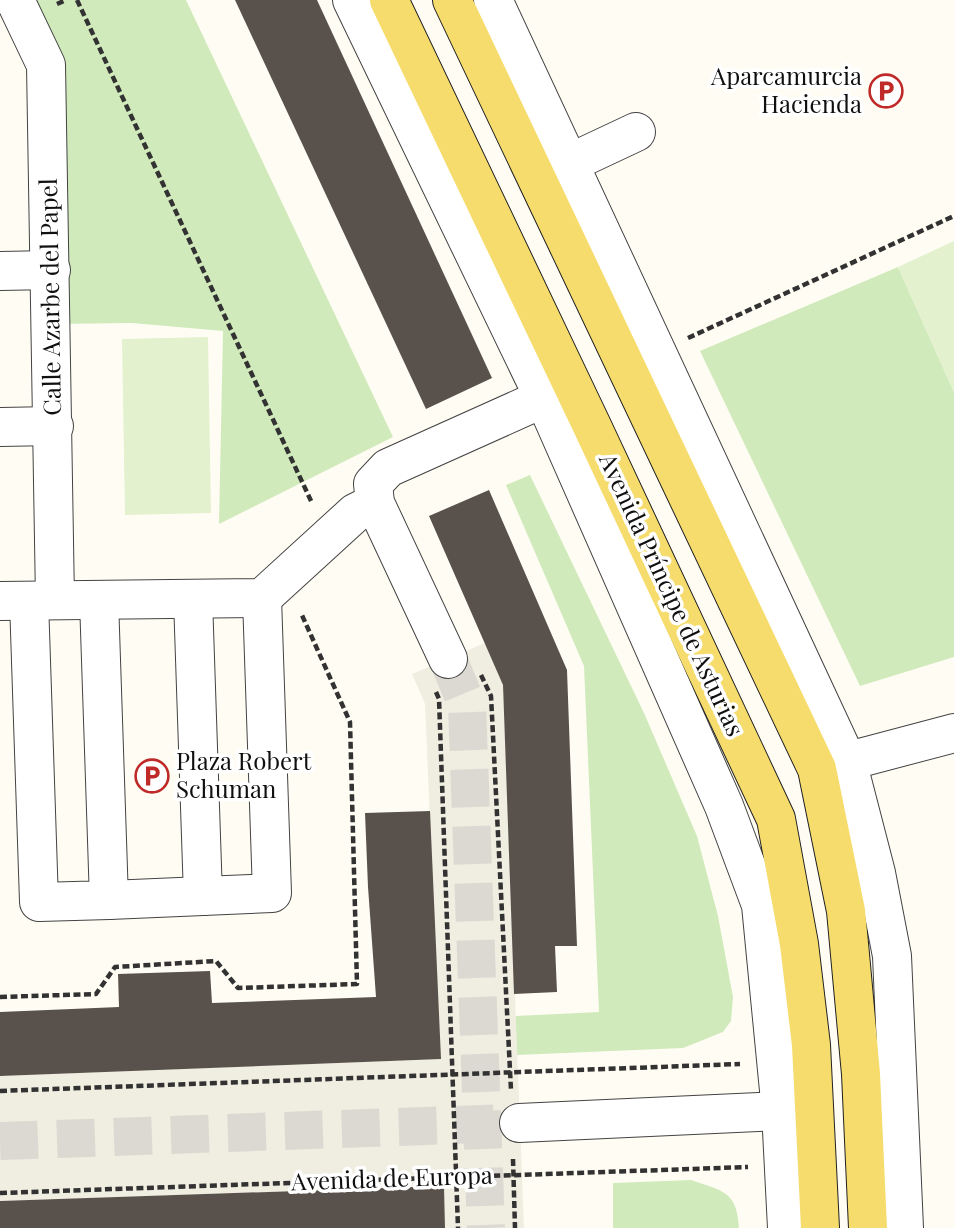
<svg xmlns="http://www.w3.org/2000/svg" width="954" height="1228" font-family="'Playfair Display',serif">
	<rect width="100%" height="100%" fill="#fffdf3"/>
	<g fill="#d1eabc">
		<polygon points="15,0 186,0 393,437 219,524 223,331 132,323 52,324 46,65"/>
		<polygon points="898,267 954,392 954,657 860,686 700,351"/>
		<polygon points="530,475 644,713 697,836 718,916 733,997 731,1021 723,1032 683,1048 517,1055 515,1016 599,1012 584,666 506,485"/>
		<path d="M 691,1180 C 723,1191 737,1191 739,1228 L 613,1228 L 613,1183 Z"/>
	</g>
	<g fill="#e3f1ce">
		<polygon points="954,241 954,392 898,267"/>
		<polygon points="208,337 211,513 125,515 122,339"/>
	</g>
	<polygon fill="#f0ede1" points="485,643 503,685 524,1228 445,1228 444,1186 0,1201 0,1076 440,1059 425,704 412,674"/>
	<g fill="#59524c">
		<polygon points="235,0 317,0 492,378 426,409"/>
		<polygon points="489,490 567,670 577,946 555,946 557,992 514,994 503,685 429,516"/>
		<polygon points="430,811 441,1059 0,1076 0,1012 119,1007 118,974 210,971 212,1003 376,997 368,887 365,813"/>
		<polygon points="444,1186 445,1228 0,1228 0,1201"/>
	</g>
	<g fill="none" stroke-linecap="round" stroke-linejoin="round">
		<g stroke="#dbd9d1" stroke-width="38" stroke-dasharray="38 19" stroke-linecap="butt">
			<polyline points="448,659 467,705 486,1228"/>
			<polyline points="0,1141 509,1123"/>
		</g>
		<defs>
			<g id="minor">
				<polyline points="15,0 46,65 55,600"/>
				<polyline points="352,0 544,398 724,806 761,905 781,1111 787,1228"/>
				<polyline points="493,0 847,761 876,873 892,956 904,1228"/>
				<polyline points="570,163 636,132"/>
				<polyline points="0,271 51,270"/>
				<polyline points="0,427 54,426"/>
				<polyline points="193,599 203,896 272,893 262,598"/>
				<polyline points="0,601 262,598 355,513 375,503"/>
				<polyline points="29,601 39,902 109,900 99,600"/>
				<polyline points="448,659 375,503 373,484 388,468 544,398"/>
				<polyline points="822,768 954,733"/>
				<polyline points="109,900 203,896"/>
				<polyline points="519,1123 781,1111"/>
			</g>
			<g id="major">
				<polyline points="389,0 591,424 776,819 799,944 811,1045 820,1228"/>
				<polyline points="452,0 817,769 846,911 861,1074 868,1228"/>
			</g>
		</defs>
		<use href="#minor" stroke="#434343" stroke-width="40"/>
		<use href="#major" stroke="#212121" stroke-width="40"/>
		<g stroke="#323232" stroke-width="4.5" stroke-dasharray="7 3.5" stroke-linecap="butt">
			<polyline points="77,0 312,503"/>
			<polyline points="57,4 66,0"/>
			<polyline points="688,338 954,216"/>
			<polyline points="481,675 491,696 511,1090"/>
			<polyline points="436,692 439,699 458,1228"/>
			<polyline points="0,997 96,994 115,967 216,961 238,988 357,984 350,722 301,613"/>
			<polyline points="0,1091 740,1064"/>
			<polyline points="513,1159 515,1228"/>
			<polyline points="0,1193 748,1167"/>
		</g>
		<use href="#minor" stroke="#fff" stroke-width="38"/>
		<use href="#major" stroke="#f6dc6c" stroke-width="38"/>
	</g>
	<defs>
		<symbol id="parking-ring" viewBox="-11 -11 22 22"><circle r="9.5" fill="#fff" stroke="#bf2a29" stroke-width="1.5"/><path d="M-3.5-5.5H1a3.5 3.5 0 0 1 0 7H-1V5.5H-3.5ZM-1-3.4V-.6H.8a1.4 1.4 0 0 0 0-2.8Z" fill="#bf2a29"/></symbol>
	</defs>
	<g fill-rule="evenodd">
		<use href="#parking-ring" x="867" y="72" width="38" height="38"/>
		<use href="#parking-ring" x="133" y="757" width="38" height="38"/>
	</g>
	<g text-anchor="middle" stroke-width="7" stroke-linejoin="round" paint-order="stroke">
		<g font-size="24" fill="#101010" stroke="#fff" text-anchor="end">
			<text x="862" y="85">Aparcamurcia<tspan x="862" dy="28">Hacienda</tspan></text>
			<text x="176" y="770" text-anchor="start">Plaza Robert<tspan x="176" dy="28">Schuman</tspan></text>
		</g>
		<g font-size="24" fill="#101010" stroke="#fff">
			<text transform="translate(51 297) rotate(-91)" y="8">Calle Azarbe del Papel</text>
			<text transform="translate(671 595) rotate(65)" y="8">Avenida Príncipe de Asturias</text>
			<text transform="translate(392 1179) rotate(-2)" y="8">Avenida de Europa</text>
		</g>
	</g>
</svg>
